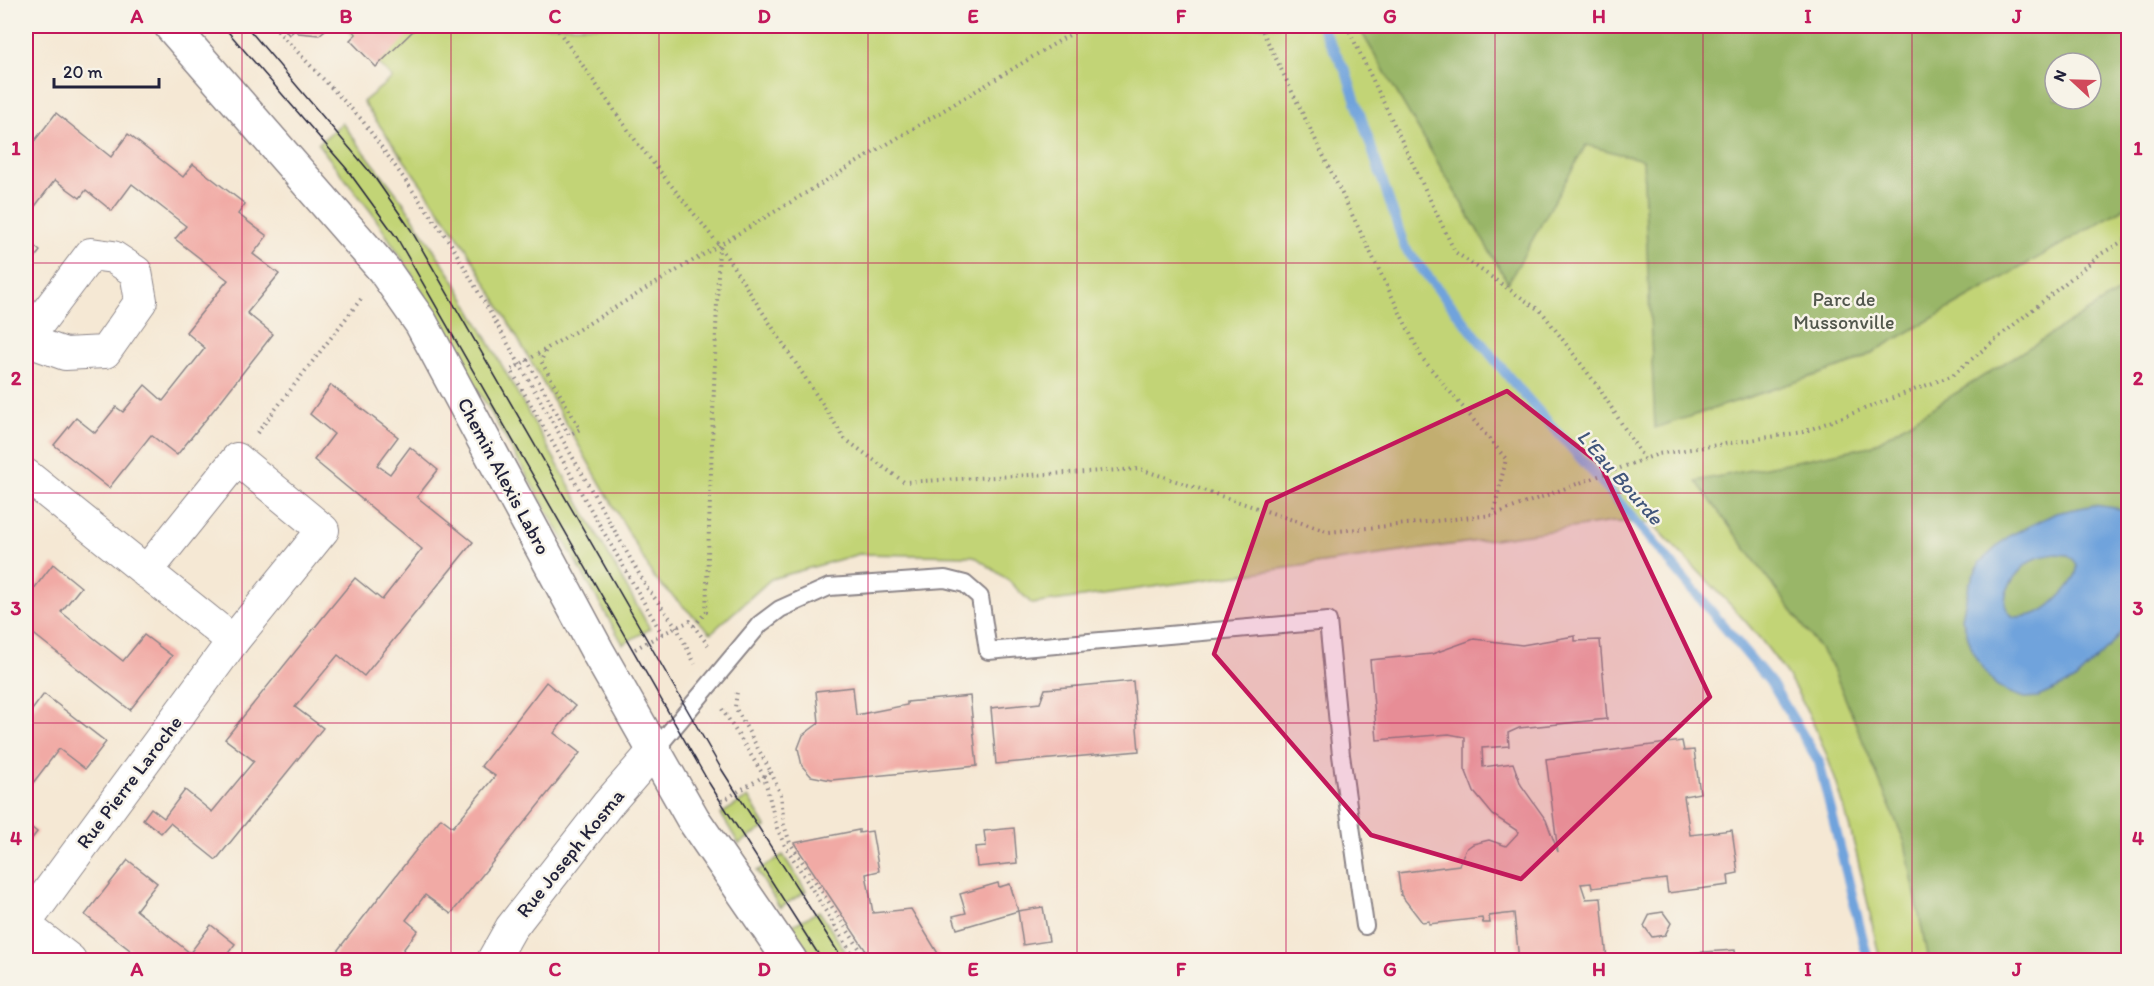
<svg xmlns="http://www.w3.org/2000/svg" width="2154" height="986" font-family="Itim,sans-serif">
	<rect width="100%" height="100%" fill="#f7f3e8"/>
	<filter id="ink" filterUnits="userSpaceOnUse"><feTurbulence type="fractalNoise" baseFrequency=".0167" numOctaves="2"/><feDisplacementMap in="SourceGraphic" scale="12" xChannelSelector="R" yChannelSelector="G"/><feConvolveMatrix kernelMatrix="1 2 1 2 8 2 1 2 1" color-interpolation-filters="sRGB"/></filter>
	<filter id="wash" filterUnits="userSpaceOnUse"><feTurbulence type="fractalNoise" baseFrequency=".008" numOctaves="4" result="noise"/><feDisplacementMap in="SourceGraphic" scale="24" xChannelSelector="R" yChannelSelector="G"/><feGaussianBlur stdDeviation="1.35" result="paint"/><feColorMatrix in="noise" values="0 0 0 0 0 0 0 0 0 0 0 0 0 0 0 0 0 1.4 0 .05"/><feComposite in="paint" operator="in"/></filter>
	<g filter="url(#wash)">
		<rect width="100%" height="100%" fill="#f5e8d4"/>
		<g fill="#c2d476" stroke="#727b58" stroke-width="1.5" fill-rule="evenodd">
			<path d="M 344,26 L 2128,26 L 2128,960 L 1880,960 C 1857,856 1837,737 1769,650 C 1734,605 1691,565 1652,523 L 1613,522 L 1032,604 L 1008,580 L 974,556 L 859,554 L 771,579 L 711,633 L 655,579 L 466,248 L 363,102 L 392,78 ZM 2055,63 L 2091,63 L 2091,99 L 2055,99 Z"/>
			<polygon points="342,123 403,202 455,282 650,629 623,644 410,271 372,213 318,144"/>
			<polygon points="748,797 766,827 739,844 721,814"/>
			<polygon points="783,855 806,891 780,908 757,871"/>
			<polygon points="819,911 851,960 814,960 791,926"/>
		</g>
		<g fill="#99b667" stroke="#5e6c51" stroke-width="1.5" fill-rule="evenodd">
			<path d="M 1358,26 L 2128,26 L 2128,206 L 1856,362 L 1655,428 L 1643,160 L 1586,145 L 1508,283 ZM 2055,63 L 2091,63 L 2091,99 L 2055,99 Z"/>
			<polygon points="2128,286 2128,960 1928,960 1905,843 1831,664 1696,481 1871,446"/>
		</g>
		<path fill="#70a3dc" stroke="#49628c" stroke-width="1.5" fill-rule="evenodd" d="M 2094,505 L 2128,510 L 2128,623 L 2111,645 L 2074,681 L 2038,697 L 2024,698 L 2008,692 L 1996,685 L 1983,669 L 1972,649 L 1962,618 L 1969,585 L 1980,562 L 2009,536 L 2056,513 ZM 2056,554 L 2068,555 C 2072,558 2076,561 2077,566 C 2078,582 2051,607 2038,613 C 2030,616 2022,617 2014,617 C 1991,602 2018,566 2037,558 C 2043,556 2050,555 2056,554 Z"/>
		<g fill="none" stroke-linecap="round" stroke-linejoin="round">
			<polyline stroke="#70a3dc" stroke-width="10" points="1321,26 1346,72 1405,248 1512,381 1628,512 1772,684 1819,762 1868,960"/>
		</g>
		<g id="blocks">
			<g fill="#f1aaa5">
				<polygon points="282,26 330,26 319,35 298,33 295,30 289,35"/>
				<polygon points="348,26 410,26 414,30 376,67 350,40 356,34"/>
				<polygon points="56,113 111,157 128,134 183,177 193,164 245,204 238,214 267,236 253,254 279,274 247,313 273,334 220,402 177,455 151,435 109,488 54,445 76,418 95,433 116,407 123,412 145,385 163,401 205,348 186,332 228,280 175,239 186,226 132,184 112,211 86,190 80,198 55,180 26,218 26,152"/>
				<polygon points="26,239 40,251 26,269"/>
				<polygon points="331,385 398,437 377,465 390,474 410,447 438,470 417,497 473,542 364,676 338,655 295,707 323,728 216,860 170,823 161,833 143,819 151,808 164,818 185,790 212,812 254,761 225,739 332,606 355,578 382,600 422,549 314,460 334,434 310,414"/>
				<polygon points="53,564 81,587 61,612 123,661 144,635 172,656 130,710 26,628 26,599"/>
				<polygon points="1575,636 1575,641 1600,640 1607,719 1519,728 1508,733 1509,746 1482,748 1483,767 1513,763 1521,785 1546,820 1558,852 1546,759 1682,741 1684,751 1694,750 1700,793 1684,796 1690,835 1732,830 1738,873 1728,875 1729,885 1668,893 1666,879 1592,888 1591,883 1581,884 1586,899 1601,898 1607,960 1519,960 1514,913 1489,916 1490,923 1483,923 1482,918 1429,924 1429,921 1422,922 1401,895 1398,873 1459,865 1466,849 1473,844 1489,840 1506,846 1519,832 1493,815 1474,792 1465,769 1465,737 1449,734 1377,740 1370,660 1432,654 1474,639 1522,645"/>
				<polygon points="1133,681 1139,751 996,764 991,708 1040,703 1045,689"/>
				<polygon points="546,682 575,706 554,733 580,753 451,914 425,895 406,920 418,930 403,950 418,960 330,960 441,818 453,827 495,776 481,766"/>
				<polygon points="853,687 856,715 907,705 907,702 970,696 977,766 831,780 811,776 802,766 798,748 803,735 819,723 816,691"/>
				<polygon points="44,694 106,742 85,769 59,749 26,792 26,718"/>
				<polygon points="26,823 37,832 26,846"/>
				<polygon points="1014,828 1017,863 977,867 975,847 986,846 984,831"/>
				<polygon points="859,830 859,833 872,831 879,871 866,874 873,913 911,909 942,960 872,960 794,843"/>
				<polygon points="128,860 157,883 136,910 190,953 211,925 235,944 223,960 143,960 85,915"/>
				<polygon points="998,883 999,887 1010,884 1018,911 1043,907 1049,941 1023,945 1018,911 957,929 953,916 966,913 960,894"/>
				<polygon points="1663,912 1671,923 1665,935 1652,937 1644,926 1650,914"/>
				<polygon points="1735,950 1736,960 1674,960 1673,954"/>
			</g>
		</g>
	</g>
	<g filter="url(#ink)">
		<use href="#blocks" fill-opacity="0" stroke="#8c8588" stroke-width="1.5"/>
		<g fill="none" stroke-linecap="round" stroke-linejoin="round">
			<defs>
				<polyline id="service" points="654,751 760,624 780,609 829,587 945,579 965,584 980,597 988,651 1328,621 1341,755 1365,926"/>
				<g id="minor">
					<polyline points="26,340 91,254 113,257 136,272 141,301 105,352 65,354 26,340"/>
					<polyline points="26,475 233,641 26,922"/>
					<polyline points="146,572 237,459 323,530 233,641"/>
					<polyline points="26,926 70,960"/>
					<polyline points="493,960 511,928 607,805 654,751"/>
				</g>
				<polyline id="tertiary" points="171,26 384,270 421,323 599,654 693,819 790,960"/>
			</defs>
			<use href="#service" stroke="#8c8588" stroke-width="20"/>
			<use href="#minor" stroke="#8c8588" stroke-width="34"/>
			<use href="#tertiary" stroke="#8c8588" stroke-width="36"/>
			<g stroke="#8c8588" stroke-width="4" stroke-dasharray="1.5 4.5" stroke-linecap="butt">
				<polyline points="273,26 362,120 451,244 625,549 647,588 676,626 695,664"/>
				<polyline points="555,26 638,144 719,245 845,439 904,482 1140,469 1329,532 1493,515 1658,454 1803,432 1951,376 2101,254 2128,238"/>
				<polyline points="1260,26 1422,358 1506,459 1493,515"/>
				<polyline points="1347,26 1455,252 1542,312 1599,388 1644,459"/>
				<polyline points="527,360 569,435 580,429 541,361 547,347"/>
				<polyline points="257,433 361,299"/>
				<polyline points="694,626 706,612 719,246"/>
				<polyline points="662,634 690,621 708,645"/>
				<polyline points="635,649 662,634 511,370 1084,26"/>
				<polyline points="722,709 764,776 777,828 784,844 856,960"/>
				<polyline points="771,772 781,795 784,825 790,843 867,960"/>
				<polyline points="722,801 771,772 735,707 737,692"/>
			</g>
			<use href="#service" stroke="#fff" stroke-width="16"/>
			<use href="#minor" stroke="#fff" stroke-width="32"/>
			<use href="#tertiary" stroke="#fff" stroke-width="33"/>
			<g stroke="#22223b" stroke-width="1.5">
				<polyline points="223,26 346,168 397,238 709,783 822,960"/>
				<polyline points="246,26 375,178 411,230 722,770 843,960"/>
			</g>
		</g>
	</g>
	<path fill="#c2185b" fill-opacity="0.2" stroke="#c2185b" stroke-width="4.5" stroke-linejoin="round" d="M 1507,391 L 1600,464 L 1710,697 L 1521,879 L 1371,835 L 1214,654 L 1267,502 Z"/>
	<path fill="none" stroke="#c2185b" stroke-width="1.5" stroke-opacity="0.55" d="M 242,26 L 242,960M 451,26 L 451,960M 659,26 L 659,960M 868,26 L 868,960M 1077,26 L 1077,960M 1286,26 L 1286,960M 1495,26 L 1495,960M 1703,26 L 1703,960M 1912,26 L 1912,960M 26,263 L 2128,263M 26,493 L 2128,493M 26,723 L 2128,723"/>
	<g text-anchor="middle" stroke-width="5" stroke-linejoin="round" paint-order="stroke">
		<g font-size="20" fill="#52574d" stroke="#f7f3e8">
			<text x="1844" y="306">Parc de<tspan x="1844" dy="23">Mussonville</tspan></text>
		</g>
		<g font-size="20" fill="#22223b" stroke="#f7f3e8">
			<text transform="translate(504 476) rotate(62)" y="7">Chemin Alexis Labro</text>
			<text transform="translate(129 782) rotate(-53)" y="7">Rue Pierre Laroche</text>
			<text transform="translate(570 853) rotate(-51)" y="7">Rue Joseph Kosma</text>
		</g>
		<g font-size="21" font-style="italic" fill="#41567b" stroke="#f7f3e8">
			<text transform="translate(1620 477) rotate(49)" y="7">L'Eau Bourde</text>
		</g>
	</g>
	<rect width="2154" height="986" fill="none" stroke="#f7f3e8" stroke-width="66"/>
	<g transform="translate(2073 81) rotate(292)"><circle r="28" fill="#f7f3e8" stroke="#a29fa3" stroke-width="1.5"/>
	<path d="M0-4.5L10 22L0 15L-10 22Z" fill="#d1495b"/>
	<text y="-9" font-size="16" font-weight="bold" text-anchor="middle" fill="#22223b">N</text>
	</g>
	<path d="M54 78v9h105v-9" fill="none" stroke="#22223b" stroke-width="3"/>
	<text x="63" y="78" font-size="18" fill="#22223b" stroke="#f7f3e8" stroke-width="4.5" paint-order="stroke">20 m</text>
	<rect x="33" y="33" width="2088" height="920" fill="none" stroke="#c2185b" stroke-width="2"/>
	<g font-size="20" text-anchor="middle" font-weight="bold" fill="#c2185b">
		<text x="137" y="23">A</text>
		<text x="346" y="23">B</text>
		<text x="555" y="23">C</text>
		<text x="764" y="23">D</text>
		<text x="973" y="23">E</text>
		<text x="1181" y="23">F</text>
		<text x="1390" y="23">G</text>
		<text x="1599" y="23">H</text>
		<text x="1808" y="23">I</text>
		<text x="2017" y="23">J</text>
		<text x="16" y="155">1</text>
		<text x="2138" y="155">1</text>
		<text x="16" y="385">2</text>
		<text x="2138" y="385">2</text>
		<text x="16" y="615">3</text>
		<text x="2138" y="615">3</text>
		<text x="16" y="845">4</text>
		<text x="2138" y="845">4</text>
		<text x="137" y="976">A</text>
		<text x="346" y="976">B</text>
		<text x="555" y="976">C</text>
		<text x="764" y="976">D</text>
		<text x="973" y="976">E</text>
		<text x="1181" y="976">F</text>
		<text x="1390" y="976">G</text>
		<text x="1599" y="976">H</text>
		<text x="1808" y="976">I</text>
		<text x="2017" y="976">J</text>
	</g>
</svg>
